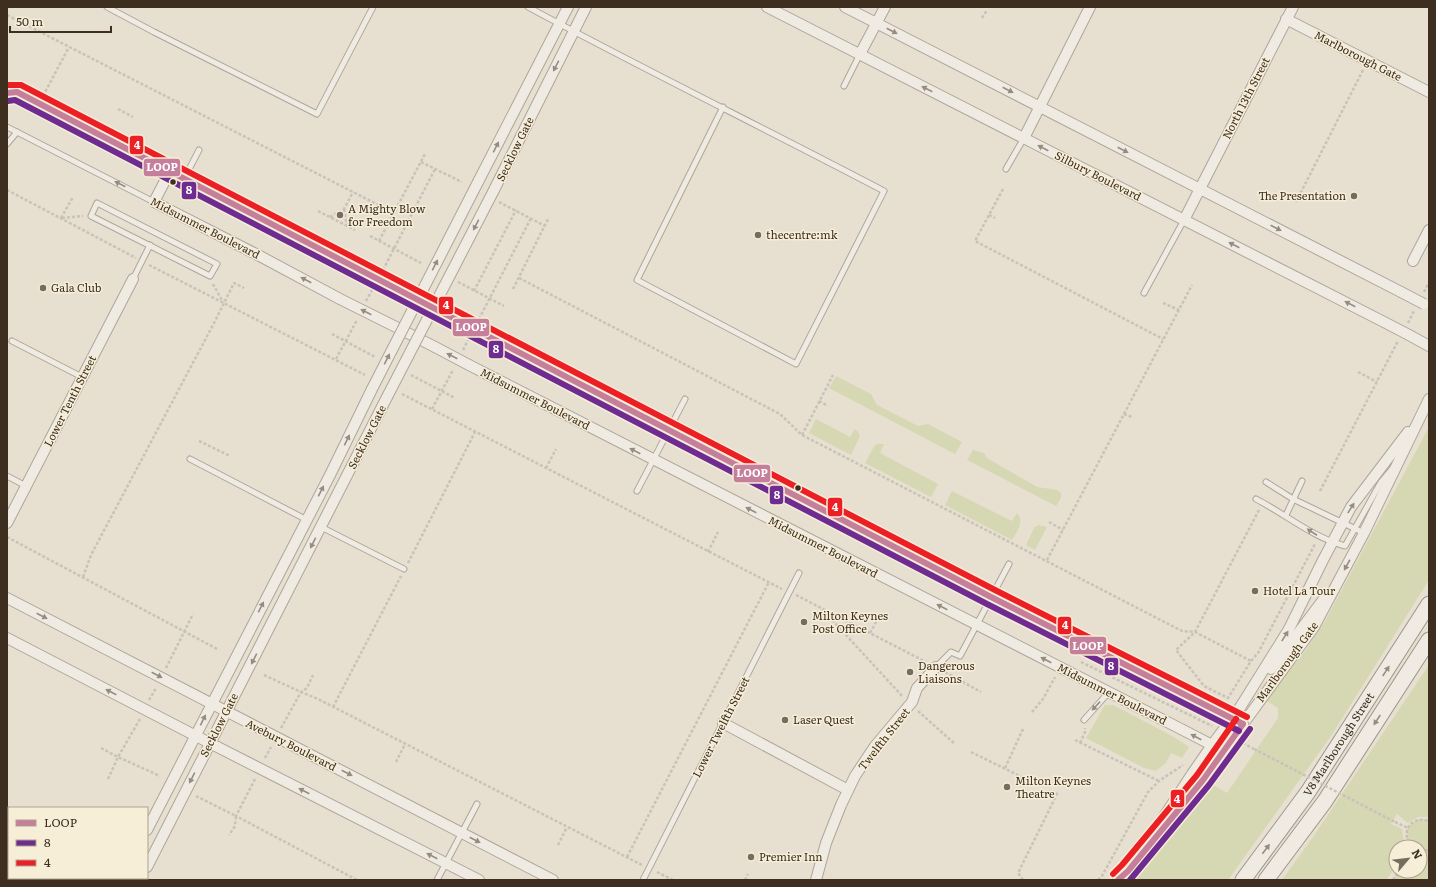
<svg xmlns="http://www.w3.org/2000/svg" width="1436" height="887" font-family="Literata,serif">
	<rect width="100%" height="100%" fill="#e7e0d1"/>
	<g fill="#d6d7b3">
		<polygon points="836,376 871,394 877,405 918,426 928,424 962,442 955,454 829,388"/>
		<polygon points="816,419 850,437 855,429 858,432 860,436 851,455 809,433"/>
		<polygon points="1429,427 1429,580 1331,736 1228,880 1134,880 1151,861 1208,782 1227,793 1278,718 1278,708 1265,700 1306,650 1325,621"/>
		<polygon points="879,444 884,444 880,453 938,484 931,497 865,463 875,445"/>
		<polygon points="973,450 984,453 987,458 1037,487 1057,490 1061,493 1061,498 1056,506 967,460"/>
		<path d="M 952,491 L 1012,521 L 1017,513 C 1025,522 1017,531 1012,540 L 945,505 Z"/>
		<polygon points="1038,525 1047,527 1035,550 1026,545 1034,528"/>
		<polygon points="1429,665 1429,817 1418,817 1408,823 1397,814 1391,824 1402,829 1403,837 1406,847 1396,847 1396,867 1386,880 1282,880 1313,837"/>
		<polygon points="1105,705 1113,705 1123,710 1172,736 1189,747 1182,758 1171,753 1166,763 1156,771 1144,768 1086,738"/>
		<path d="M 1420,819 L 1429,821 L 1429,880 L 1393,880 L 1399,871 L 1420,871 L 1420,847 L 1411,847 C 1402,836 1406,824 1420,819 Z"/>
	</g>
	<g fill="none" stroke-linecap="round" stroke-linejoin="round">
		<defs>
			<g id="lane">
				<polyline points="107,7 154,32 317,114 373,7"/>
				<path d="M 528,7 C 645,70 766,129 884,191 L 796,364 L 637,280 L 723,107"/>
				<polyline points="844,86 860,54"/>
				<polyline points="7,93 17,92 170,171"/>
				<polyline points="7,127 154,202"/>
				<polyline points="7,144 17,132"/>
				<polyline points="1006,169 1024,138"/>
				<polyline points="184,179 199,150"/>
				<polygon points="97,203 217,264 210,276 91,216"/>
				<polyline points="133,279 150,245"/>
				<polyline points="1144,293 1184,220"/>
				<polyline points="12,341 82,377"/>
				<polyline points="190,459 307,520"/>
				<polyline points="7,476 26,486"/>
				<polyline points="1266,482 1293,499 1364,533"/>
				<polyline points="637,491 685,399"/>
				<path d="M 1256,499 C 1285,514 1314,538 1345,546 L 1381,482 L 1391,470"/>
				<polyline points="1286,515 1302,481"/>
				<polyline points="321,527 404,569"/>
				<polyline points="936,667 951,652 960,656 1009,564"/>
				<polyline points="1084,720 1109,692"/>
				<polyline points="437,880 477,804"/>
				<polyline points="643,880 799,573"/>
			</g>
			<g id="street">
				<polyline points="767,7 1384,322"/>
				<polyline points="845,7 1401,292"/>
				<polyline points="1286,19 1429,92"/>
				<polyline points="860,54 885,7"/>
				<polyline points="1024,138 1090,7"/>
				<polyline points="478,182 568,7"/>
				<polyline points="494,190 586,7"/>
				<polyline points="1184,220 1293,7"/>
				<polyline points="1413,261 1429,230"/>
				<polyline points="406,294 433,308"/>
				<polyline points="340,299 256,254 154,202 169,173 170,171 357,268"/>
				<polyline points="394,326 435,347"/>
				<polyline points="485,335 991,597 1195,699"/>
				<polyline points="1409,335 1429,346"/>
				<polyline points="469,365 1181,729"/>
				<polyline points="7,523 133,279"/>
				<polyline points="7,598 553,880"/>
				<polyline points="7,638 196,736 479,880"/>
				<polyline points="1271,669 1323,600"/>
				<polyline points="1241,706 1289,629 1323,560 1351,507 1408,432"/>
				<polyline points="723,723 848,790"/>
				<polyline points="1243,724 1314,627 1364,533 1429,399"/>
				<polyline points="1159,824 1192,774"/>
				<polyline points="147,830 330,475 372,389"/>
				<path d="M 147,867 C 226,710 308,554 387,397"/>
				<polyline points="51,878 55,880"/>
				<polyline points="121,880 122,878"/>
				<polyline points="140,880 141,878"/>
				<polyline points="816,880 826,843 841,805 855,776 875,746 912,702 917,688 936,667"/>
				<polyline points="1118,880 1128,871 1203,780"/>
			</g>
			<g id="secondary">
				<path id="s1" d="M 1243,880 L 1308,792 L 1429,604"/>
				<polyline points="1266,880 1325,801 1429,640"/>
			</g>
		</defs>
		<use href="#lane" stroke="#ada599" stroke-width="7"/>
		<use href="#street" stroke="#ada599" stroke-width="12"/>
		<use href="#secondary" stroke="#9c958a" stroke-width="17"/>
		<g stroke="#c8c2b9" stroke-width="2.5" stroke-dasharray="3 2" stroke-linecap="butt">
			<polyline points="7,15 394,213"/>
			<polyline points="982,18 987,10"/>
			<polyline points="43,96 69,47"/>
			<polyline points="118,109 133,117"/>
			<polyline points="421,162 462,182"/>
			<polyline points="1003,189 975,241 1163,339"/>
			<polyline points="7,190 136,258"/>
			<polyline points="499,202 545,226"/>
			<polyline points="1296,202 1363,70"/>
			<polyline points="344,209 347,226"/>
			<polyline points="318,211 355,230"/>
			<polyline points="989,215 995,218"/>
			<polyline points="330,217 344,209 353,192"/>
			<polyline points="61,218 73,197"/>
			<polyline points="62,218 83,216"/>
			<polyline points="370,236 421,263"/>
			<polyline points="379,241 425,154"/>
			<polyline points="149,265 365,375"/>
			<polyline points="383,270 435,169"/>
			<polyline points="519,278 780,414 802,435 1182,631 1195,632 1251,661"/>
			<polyline points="458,282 504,306"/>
			<polyline points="213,284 223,302"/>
			<polyline points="513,289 548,219"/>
			<polyline points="474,291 516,210"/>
			<polyline points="1424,292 1429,282"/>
			<polyline points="366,301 372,290"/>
			<polyline points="1163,303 1179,310"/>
			<polyline points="479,319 531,218"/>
			<polyline points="1408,323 1414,311"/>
			<polyline points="332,334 375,357"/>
			<polyline points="463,350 468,340"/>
			<polyline points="336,359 357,320"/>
			<polyline points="1358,372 1377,382"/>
			<polyline points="411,375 455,398"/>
			<polyline points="402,394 782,589"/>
			<polyline points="819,401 828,406"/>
			<polyline points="432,409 453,370"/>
			<polyline points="1124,414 1132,417"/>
			<polyline points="802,435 833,375"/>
			<polyline points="199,441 230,456"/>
			<polyline points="546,468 556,449"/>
			<polyline points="1320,491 1398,341"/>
			<polyline points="1259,510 1195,632 1176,650 1204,686 1228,698 1251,661 1258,653 1315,544"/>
			<polyline points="1049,522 1063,530"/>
			<polyline points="7,537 219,650"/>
			<polyline points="708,552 718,532"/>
			<polyline points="1047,560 1192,285"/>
			<polyline points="408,563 475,432"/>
			<polyline points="83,577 91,555 213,325 234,283 244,288"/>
			<polyline points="796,595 926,662"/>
			<polyline points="822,609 903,697"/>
			<polyline points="870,633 880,615"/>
			<polyline points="1081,662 1212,726"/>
			<polyline points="166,668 193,614"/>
			<polyline points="945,672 981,692"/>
			<polyline points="264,675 301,692 318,699 642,865"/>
			<polyline points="149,700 156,688"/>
			<polyline points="333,707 401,576"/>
			<polyline points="918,711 955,744"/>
			<polyline points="1032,712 1043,699 1055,677"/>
			<polyline points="281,728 301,692 307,688 313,675"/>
			<polyline points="1075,740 1159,781"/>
			<polyline points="1080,743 1085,732 1085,728"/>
			<polyline points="1243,743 1254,749"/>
			<polyline points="101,748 118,757 160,776"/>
			<polyline points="971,752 1034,783"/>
			<polyline points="265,758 271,747"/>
			<polyline points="396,762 405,744"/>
			<polyline points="1005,768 1023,729"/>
			<polyline points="108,779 118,757 140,719"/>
			<polyline points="255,779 236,816 357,880"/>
			<polyline points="196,796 236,816 235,826 229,835"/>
			<polyline points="1395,822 1408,828"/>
			<polyline points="558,845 567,827"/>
			<path d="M 1411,847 C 1400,832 1411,815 1429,821"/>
			<polyline points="1420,851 1429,850"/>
			<polyline points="627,857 769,582"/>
			<polyline points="657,872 673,880"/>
			<polyline points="745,880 748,874"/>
			<polyline points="1023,880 1018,873 1057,794 1049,791"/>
			<polyline points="1098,880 1102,876 1148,792 1159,781 1183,765"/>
			<polyline points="1393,880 1399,871"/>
		</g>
		<use href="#lane" stroke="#efebe3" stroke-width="5"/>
		<use href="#street" stroke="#efebe3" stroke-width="10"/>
		<use href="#secondary" stroke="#efebe3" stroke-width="15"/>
		<defs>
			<g id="street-bridge">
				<polyline points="357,268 406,294"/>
				<polyline points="1401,292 1424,304"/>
				<polyline points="340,299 392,325"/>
				<polyline points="433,308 485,335"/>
				<polyline points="1384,322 1409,335"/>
				<polyline points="435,347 469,365"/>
				<polyline points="372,389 478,182"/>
				<polyline points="387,397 494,190"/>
				<polyline points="1195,699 1243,724 1203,780"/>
				<polyline points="1181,729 1212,745"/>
				<polyline points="1192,774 1212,745 1241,706"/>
			</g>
		</defs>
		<use href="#street-bridge" stroke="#ada599" stroke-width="12" stroke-linecap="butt"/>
		<polyline stroke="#c8c2b9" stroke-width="2.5" stroke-dasharray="3 2" stroke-linecap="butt" points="1254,749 1395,822"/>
		<use href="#street-bridge" stroke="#efebe3" stroke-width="10"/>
		<defs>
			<g id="bus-1">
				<polyline points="7,93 17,92 991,597 1243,724"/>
				<polyline points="1118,880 1128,871 1203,780 1243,724"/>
			</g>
			<g id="bus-2">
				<polyline points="8,101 15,100 987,604 1239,731"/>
				<polyline points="1130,880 1209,785 1250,729"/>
			</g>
			<g id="bus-3">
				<polyline points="7,85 21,85 995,590 1247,717"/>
				<polyline points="1113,874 1122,865 1197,775 1236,719"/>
			</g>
		</defs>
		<use href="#bus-1" stroke="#f7eed8" stroke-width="9"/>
		<use href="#bus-2" stroke="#f7eed8" stroke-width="9"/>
		<use href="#bus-3" stroke="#f7eed8" stroke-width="9"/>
		<use href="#bus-1" stroke="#c57f9a" stroke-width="6"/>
		<use href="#bus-2" stroke="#6e2c91" stroke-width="6"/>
		<use href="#bus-3" stroke="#ec1f25" stroke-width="6"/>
	</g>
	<defs><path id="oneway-solid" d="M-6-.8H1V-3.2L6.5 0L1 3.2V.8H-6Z"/></defs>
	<g fill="#968c82">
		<use href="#oneway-solid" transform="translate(892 31) rotate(27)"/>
		<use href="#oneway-solid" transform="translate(556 66) rotate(117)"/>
		<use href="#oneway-solid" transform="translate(927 89) rotate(-153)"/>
		<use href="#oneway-solid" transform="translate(1008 90) rotate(27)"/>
		<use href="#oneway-solid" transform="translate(496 147) rotate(-63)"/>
		<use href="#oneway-solid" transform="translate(1043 148) rotate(-153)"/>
		<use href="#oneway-solid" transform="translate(1123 150) rotate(27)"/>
		<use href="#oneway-solid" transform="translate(120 184) rotate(-153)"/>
		<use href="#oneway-solid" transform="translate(476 225) rotate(117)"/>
		<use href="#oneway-solid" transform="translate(1276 228) rotate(27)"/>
		<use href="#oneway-solid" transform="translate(1234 245) rotate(-153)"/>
		<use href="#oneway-solid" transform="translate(435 265) rotate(-63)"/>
		<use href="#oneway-solid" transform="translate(306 280) rotate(-152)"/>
		<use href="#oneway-solid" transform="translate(1350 304) rotate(-153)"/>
		<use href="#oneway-solid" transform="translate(366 312) rotate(-153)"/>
		<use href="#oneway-solid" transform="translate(452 356) rotate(-153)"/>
		<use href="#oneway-solid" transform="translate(387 359) rotate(-63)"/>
		<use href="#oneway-solid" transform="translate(347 440) rotate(-64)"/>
		<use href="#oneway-solid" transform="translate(635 451) rotate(-153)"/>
		<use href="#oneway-solid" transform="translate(321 491) rotate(-63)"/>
		<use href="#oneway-solid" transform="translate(1351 508) rotate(-58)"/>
		<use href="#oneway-solid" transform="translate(751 510) rotate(-153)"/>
		<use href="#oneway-solid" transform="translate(1312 532) rotate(-147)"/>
		<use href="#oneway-solid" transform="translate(313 543) rotate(117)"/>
		<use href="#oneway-solid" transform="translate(1347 565) rotate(119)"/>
		<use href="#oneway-solid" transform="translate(261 607) rotate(-63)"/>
		<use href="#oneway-solid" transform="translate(942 607) rotate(-153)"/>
		<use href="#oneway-solid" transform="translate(42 616) rotate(27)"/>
		<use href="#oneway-solid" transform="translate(1285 636) rotate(-58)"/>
		<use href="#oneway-solid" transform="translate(254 659) rotate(117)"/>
		<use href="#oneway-solid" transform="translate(1046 660) rotate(-153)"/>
		<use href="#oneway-solid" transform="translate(1386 671) rotate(-57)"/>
		<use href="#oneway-solid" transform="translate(157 675) rotate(27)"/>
		<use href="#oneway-solid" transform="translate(111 692) rotate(-153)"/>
		<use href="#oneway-solid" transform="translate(1096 706) rotate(133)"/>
		<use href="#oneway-solid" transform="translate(203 720) rotate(-64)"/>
		<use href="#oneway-solid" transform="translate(1377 720) rotate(123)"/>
		<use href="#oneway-solid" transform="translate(1196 737) rotate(-152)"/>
		<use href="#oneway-solid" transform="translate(347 773) rotate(27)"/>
		<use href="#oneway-solid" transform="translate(192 778) rotate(117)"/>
		<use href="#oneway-solid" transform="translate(304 791) rotate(-153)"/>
		<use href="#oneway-solid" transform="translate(475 840) rotate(27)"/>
		<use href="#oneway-solid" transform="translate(1266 849) rotate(-53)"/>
		<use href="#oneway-solid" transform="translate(432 856) rotate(-153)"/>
	</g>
	<g fill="#3d2e20" stroke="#f7eed8" stroke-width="1.5">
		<circle cx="173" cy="182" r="3.5"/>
		<circle cx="798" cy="488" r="3.5"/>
	</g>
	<g fill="#786c5e" stroke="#f7eed8" stroke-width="1.5">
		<circle cx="1354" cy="196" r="4"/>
		<circle cx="340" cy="215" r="4"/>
		<circle cx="758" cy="235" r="4"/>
		<circle cx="43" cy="288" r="4"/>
		<circle cx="1255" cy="591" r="4"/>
		<circle cx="804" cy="622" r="4"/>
		<circle cx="910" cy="672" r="4"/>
		<circle cx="785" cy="720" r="4"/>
		<circle cx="1007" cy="787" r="4"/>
		<circle cx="751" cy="857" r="4"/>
	</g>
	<g text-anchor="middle" stroke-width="3" stroke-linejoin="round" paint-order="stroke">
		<g font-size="11" fill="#3d2e20" stroke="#f7eed8">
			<text transform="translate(1358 56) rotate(27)" y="4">Marlborough Gate</text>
			<text transform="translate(1246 98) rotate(-63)" y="4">North 13th Street</text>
			<text transform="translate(515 149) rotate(-64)" y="4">Secklow Gate</text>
			<text transform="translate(1098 176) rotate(27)" y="4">Silbury Boulevard</text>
			<text transform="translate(205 228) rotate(27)" y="4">Midsummer Boulevard</text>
			<text transform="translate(535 399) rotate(27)" y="4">Midsummer Boulevard</text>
			<text transform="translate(70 401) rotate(-63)" y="4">Lower Tenth Street</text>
			<text transform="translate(367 437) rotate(-63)" y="4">Secklow Gate</text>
			<text transform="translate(823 547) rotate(27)" y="4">Midsummer Boulevard</text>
			<text transform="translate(1287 662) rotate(-54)" y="4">Marlborough Gate</text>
			<text transform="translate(1112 694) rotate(27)" y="4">Midsummer Boulevard</text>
			<text transform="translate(219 725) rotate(-63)" y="4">Secklow Gate</text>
			<text transform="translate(721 727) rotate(-63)" y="4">Lower Twelfth Street</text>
			<text transform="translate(884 739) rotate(-52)" y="4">Twelfth Street</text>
			<text dy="4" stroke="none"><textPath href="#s1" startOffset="166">V8 Marlborough Street</textPath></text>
			<text transform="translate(291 745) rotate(27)" y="4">Avebury Boulevard</text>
		</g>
		<g font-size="11" fill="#3d2e20" stroke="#f7eed8" text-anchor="start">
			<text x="1346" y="200" text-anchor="end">The Presentation</text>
			<text x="348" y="213">A Mighty Blow<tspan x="348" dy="13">for Freedom</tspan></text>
			<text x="766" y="239">thecentre:mk</text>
			<text x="51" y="292">Gala Club</text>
			<text x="1263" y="595">Hotel La Tour</text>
			<text x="812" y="620">Milton Keynes<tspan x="812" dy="13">Post Office</tspan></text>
			<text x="918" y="670">Dangerous<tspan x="918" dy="13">Liaisons</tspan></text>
			<text x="793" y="724">Laser Quest</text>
			<text x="1015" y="785">Milton Keynes<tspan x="1015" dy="13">Theatre</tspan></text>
			<text x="759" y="861">Premier Inn</text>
		</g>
	</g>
	<g stroke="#f7eed8" stroke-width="1.5">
		<rect x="129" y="135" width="15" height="20" rx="4" fill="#ec1f25"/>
		<rect x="143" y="158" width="38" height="19" rx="4" fill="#c57f9a"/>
		<rect x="181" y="181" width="16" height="19" rx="4" fill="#6e2c91"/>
		<rect x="438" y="296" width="16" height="19" rx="4" fill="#ec1f25"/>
		<rect x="452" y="318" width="38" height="19" rx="4" fill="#c57f9a"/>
		<rect x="488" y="340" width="16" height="19" rx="4" fill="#6e2c91"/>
		<rect x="733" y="464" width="38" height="19" rx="4" fill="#c57f9a"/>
		<rect x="769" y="485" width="15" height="20" rx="4" fill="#6e2c91"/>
		<rect x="827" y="497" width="16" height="20" rx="4" fill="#ec1f25"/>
		<rect x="1057" y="616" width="15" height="19" rx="4" fill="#ec1f25"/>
		<rect x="1069" y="636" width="38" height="19" rx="4" fill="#c57f9a"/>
		<rect x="1104" y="657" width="15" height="19" rx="4" fill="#6e2c91"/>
		<rect x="1170" y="789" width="15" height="19" rx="4" fill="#ec1f25"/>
	</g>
	<g font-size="11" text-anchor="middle" font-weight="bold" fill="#fff">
		<text x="137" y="149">4</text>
		<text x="162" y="171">LOOP</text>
		<text x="189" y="194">8</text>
		<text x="446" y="309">4</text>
		<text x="471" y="331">LOOP</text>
		<text x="496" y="353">8</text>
		<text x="752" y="477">LOOP</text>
		<text x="777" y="499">8</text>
		<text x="835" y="511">4</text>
		<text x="1065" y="629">4</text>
		<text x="1088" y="650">LOOP</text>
		<text x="1111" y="670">8</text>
		<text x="1177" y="803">4</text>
	</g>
	<rect width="1436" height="887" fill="none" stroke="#3d2e20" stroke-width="16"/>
	<rect x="8" y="807" width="140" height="72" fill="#f7eed8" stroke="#ada18e"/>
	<rect x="16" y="820" width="20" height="6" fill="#c57f9a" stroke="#ada18e"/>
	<text x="44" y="827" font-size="12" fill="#3d2e20">LOOP</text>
	<rect x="16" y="840" width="20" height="6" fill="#6e2c91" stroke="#ada18e"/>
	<text x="44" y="847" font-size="12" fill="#3d2e20">8</text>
	<rect x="16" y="860" width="20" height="6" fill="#ec1f25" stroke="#ada18e"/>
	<text x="44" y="867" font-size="12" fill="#3d2e20">4</text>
	<g transform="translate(1408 859) rotate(62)"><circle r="19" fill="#f7eed8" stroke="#ada18e"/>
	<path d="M0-3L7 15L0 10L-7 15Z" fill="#786c5e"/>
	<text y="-6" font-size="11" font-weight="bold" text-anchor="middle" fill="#3d2e20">N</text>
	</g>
	<path d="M10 26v6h101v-6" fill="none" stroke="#3d2e20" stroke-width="2"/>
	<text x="16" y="26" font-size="12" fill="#3d2e20" stroke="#f7eed8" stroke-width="3" paint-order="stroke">50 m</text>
</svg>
